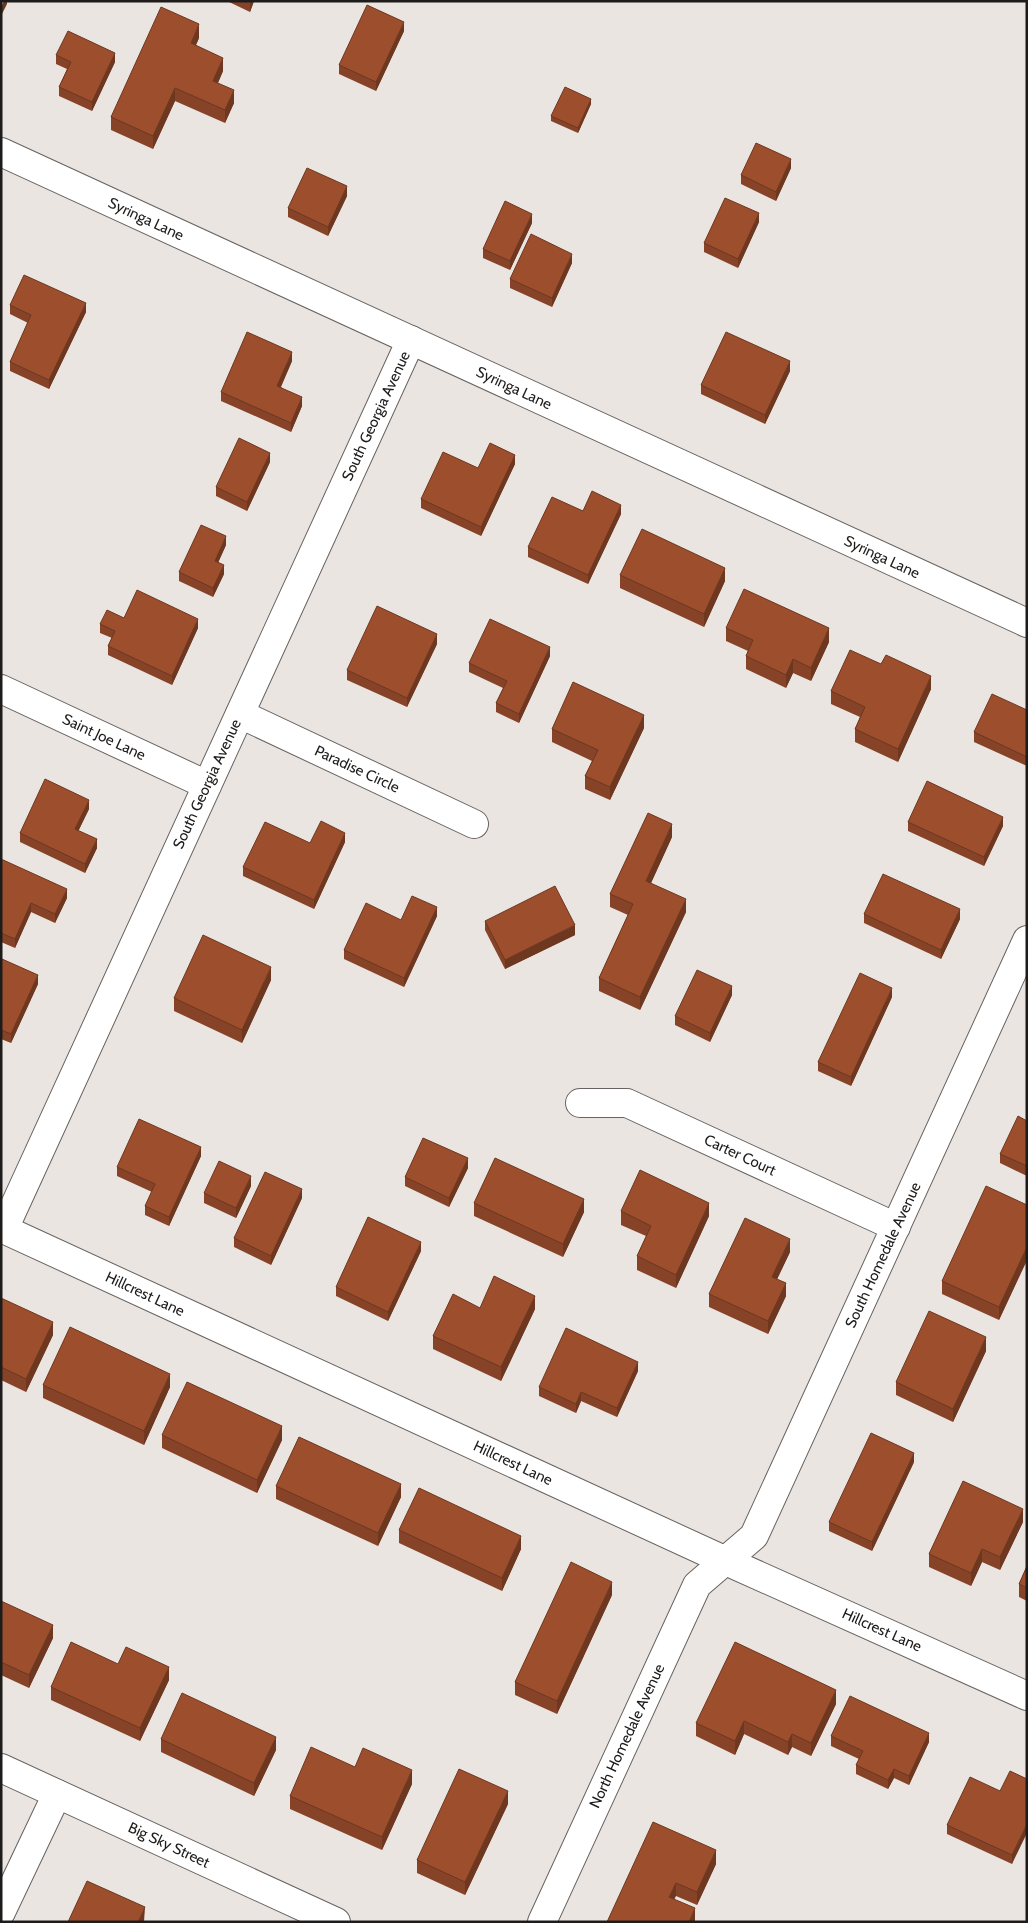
<svg xmlns="http://www.w3.org/2000/svg" width="1028" height="1923" font-family="Cabin,sans-serif">
	<rect width="100%" height="100%" fill="#ebe5e2"/>
	<g fill="none" stroke-linecap="round" stroke-linejoin="round">
		<defs>
			<g id="minor">
				<polyline points="1,152 1027,623"/>
				<polyline points="1,689 207,785"/>
				<polyline points="240,714 474,824"/>
				<polyline points="580,1103 627,1103 896,1227"/>
				<polyline points="1,1228 726,1561 1027,1696"/>
				<polyline points="4,1229 411,340"/>
				<polyline points="1,1768 336,1922"/>
				<polyline points="1,1912 57,1794"/>
				<polyline points="542,1922 697,1585 754,1536 1027,940"/>
			</g>
		</defs>
		<use href="#minor" stroke="#686360" stroke-width="30"/>
		<use href="#minor" stroke="#fff" stroke-width="28"/>
	</g>
	<g fill="#864327">
		<polygon points="227,1 254,1 250,12"/>
		<polygon points="404,31 376,91 339,74 339,65"/>
		<polygon points="199,38 196,45 223,71 218,83 234,103 225,123 175,101 153,149 111,130 111,117"/>
		<polygon points="56,55 115,62 92,111 59,96 59,87 67,69 56,64"/>
		<polygon points="591,104 578,133 551,121 551,116"/>
		<polygon points="791,168 776,201 741,184 741,175"/>
		<polygon points="347,196 328,236 288,217 288,208"/>
		<polygon points="759,222 738,268 704,252 704,243"/>
		<polygon points="532,223 510,270 483,258 483,249"/>
		<polygon points="572,263 552,307 510,288 510,279"/>
		<polygon points="10,305 86,312 49,389 10,371 10,362 28,323 10,314"/>
		<polygon points="292,361 281,387 302,406 291,432 221,401 221,392"/>
		<polygon points="790,371 765,424 701,394 701,385"/>
		<polygon points="270,462 247,511 216,496 216,487"/>
		<polygon points="515,464 481,536 421,508 421,499 478,468"/>
		<polygon points="583,511 621,514 588,584 528,557 528,547"/>
		<polygon points="226,545 218,562 224,574 213,597 179,581 179,572"/>
		<polygon points="620,575 725,581 704,627 620,588"/>
		<polygon points="124,618 198,628 172,685 108,655 108,646 112,638 100,633 100,624"/>
		<polygon points="726,628 829,642 811,681 793,673 786,688 746,669 746,656 748,651 726,641"/>
		<polygon points="437,644 407,707 347,680 347,670"/>
		<polygon points="550,656 519,723 496,712 496,703 503,688 469,672 469,663"/>
		<polygon points="931,689 898,762 855,742 855,729 860,717 831,704 831,691"/>
		<polygon points="1027,710 1027,766 974,742 974,732"/>
		<polygon points="644,728 610,800 585,789 585,776 592,761 552,742 552,729"/>
		<polygon points="89,809 78,831 97,848 85,873 20,842 20,833"/>
		<polygon points="908,822 1003,826 984,866 908,831"/>
		<polygon points="672,837 651,883 686,912 640,1010 599,991 599,978 628,915 610,907 610,894"/>
		<polygon points="345,842 314,909 243,876 243,867 310,843"/>
		<polygon points="1,859 67,898 55,923 31,912 15,948 1,942"/>
		<polygon points="864,914 960,919 941,959 864,923"/>
		<polygon points="437,916 404,987 344,959 344,950 401,920"/>
		<polygon points="485,921 575,935 505,969 485,930"/>
		<polygon points="1,960 38,984 11,1043 1,1039"/>
		<polygon points="271,980 242,1043 174,1011 174,998"/>
		<polygon points="732,995 710,1042 675,1025 675,1016"/>
		<polygon points="892,997 851,1086 818,1071 818,1062"/>
		<polygon points="1027,1121 1027,1176 1000,1163 1000,1154"/>
		<polygon points="201,1156 169,1226 145,1215 145,1206 152,1192 117,1176 117,1167"/>
		<polygon points="468,1168 449,1207 405,1186 405,1177"/>
		<polygon points="251,1186 236,1218 204,1203 204,1193"/>
		<polygon points="302,1198 271,1265 234,1247 234,1238"/>
		<polygon points="474,1203 584,1212 563,1257 474,1216"/>
		<polygon points="1027,1205 1027,1260 999,1320 942,1294 942,1281"/>
		<polygon points="621,1211 709,1216 676,1288 637,1270 637,1256 646,1236 621,1225"/>
		<polygon points="421,1251 388,1321 336,1296 336,1287"/>
		<polygon points="790,1252 777,1279 786,1296 768,1334 709,1307 709,1294"/>
		<polygon points="1,1298 53,1335 26,1392 1,1380"/>
		<polygon points="535,1309 501,1381 433,1349 433,1336"/>
		<polygon points="986,1351 953,1422 896,1395 896,1382"/>
		<polygon points="638,1371 617,1417 581,1401 576,1413 539,1396 539,1387"/>
		<polygon points="43,1385 170,1387 144,1445 43,1398"/>
		<polygon points="162,1435 282,1440 257,1493 162,1448"/>
		<polygon points="914,1462 872,1551 829,1531 829,1522"/>
		<polygon points="276,1486 401,1497 378,1546 276,1499"/>
		<polygon points="1023,1522 1000,1570 982,1562 971,1586 929,1567 929,1554"/>
		<polygon points="399,1530 521,1549 502,1591 399,1543"/>
		<polygon points="1027,1566 1027,1601 1019,1597 1019,1584"/>
		<polygon points="612,1595 557,1714 515,1695 515,1682"/>
		<polygon points="1,1601 53,1638 29,1688 1,1675"/>
		<polygon points="118,1664 169,1680 140,1741 51,1700 51,1687"/>
		<polygon points="836,1704 811,1756 792,1747 788,1755 744,1734 735,1755 696,1736 696,1723"/>
		<polygon points="831,1736 929,1742 909,1785 894,1778 888,1789 856,1774 856,1765 859,1759 831,1746"/>
		<polygon points="161,1739 276,1750 254,1796 161,1752"/>
		<polygon points="355,1767 412,1784 382,1850 290,1809 290,1796"/>
		<polygon points="1027,1779 1012,1864 947,1834 947,1825 1000,1791"/>
		<polygon points="508,1804 465,1895 417,1873 417,1860"/>
		<polygon points="653,1822 716,1864 697,1905 676,1896"/>
	</g>
	<g fill="#6d3720">
		<polygon points="4,1 7,1 7,4 1,16 1,7"/>
		<polygon points="250,1 254,1 250,12"/>
		<polygon points="404,22 404,31 376,91 376,82"/>
		<polygon points="199,24 199,38 191,56 191,43"/>
		<polygon points="115,53 115,62 92,111 92,102"/>
		<polygon points="223,58 223,71 213,94 213,81"/>
		<polygon points="175,88 175,101 153,149 153,136"/>
		<polygon points="234,90 234,103 225,123 225,110"/>
		<polygon points="591,99 591,104 578,133 578,128"/>
		<polygon points="791,159 791,168 776,201 776,192"/>
		<polygon points="347,186 347,196 328,236 328,227"/>
		<polygon points="759,213 759,222 738,268 738,259"/>
		<polygon points="532,214 532,223 510,270 510,261"/>
		<polygon points="572,254 572,263 552,307 552,298"/>
		<polygon points="86,303 86,312 49,389 49,380"/>
		<polygon points="292,352 292,361 277,395 277,386"/>
		<polygon points="790,361 790,371 765,424 765,415"/>
		<polygon points="302,397 302,406 291,432 291,423"/>
		<polygon points="270,453 270,462 247,511 247,502"/>
		<polygon points="515,455 515,464 481,536 481,527"/>
		<polygon points="621,505 621,514 588,584 588,575"/>
		<polygon points="226,536 226,545 215,570 215,561"/>
		<polygon points="224,565 224,574 213,597 213,588"/>
		<polygon points="725,568 725,581 704,627 704,614"/>
		<polygon points="198,619 198,628 172,685 172,676"/>
		<polygon points="829,628 829,642 811,681 811,668"/>
		<polygon points="437,634 437,644 407,707 407,698"/>
		<polygon points="550,647 550,656 519,723 519,714"/>
		<polygon points="793,659 793,673 786,688 786,675"/>
		<polygon points="931,676 931,689 898,762 898,749"/>
		<polygon points="644,715 644,728 610,800 610,787"/>
		<polygon points="89,800 89,809 75,838 75,829"/>
		<polygon points="1003,817 1003,826 984,866 984,857"/>
		<polygon points="672,824 672,837 646,894 646,881"/>
		<polygon points="345,833 345,842 314,909 314,900"/>
		<polygon points="97,839 97,848 85,873 85,864"/>
		<polygon points="67,889 67,898 55,923 55,914"/>
		<polygon points="686,899 686,912 640,1010 640,997"/>
		<polygon points="31,903 31,912 15,948 15,939"/>
		<polygon points="437,907 437,916 404,987 404,978"/>
		<polygon points="960,909 960,919 941,959 941,950"/>
		<polygon points="575,925 575,935 505,969 505,960"/>
		<polygon points="271,967 271,980 242,1043 242,1030"/>
		<polygon points="38,975 38,984 11,1043 11,1034"/>
		<polygon points="732,986 732,995 710,1042 710,1033"/>
		<polygon points="892,988 892,997 851,1086 851,1077"/>
		<polygon points="201,1147 201,1156 169,1226 169,1217"/>
		<polygon points="468,1158 468,1168 449,1207 449,1198"/>
		<polygon points="251,1176 251,1186 236,1218 236,1208"/>
		<polygon points="302,1189 302,1198 271,1265 271,1256"/>
		<polygon points="584,1199 584,1212 563,1257 563,1244"/>
		<polygon points="709,1203 709,1216 676,1288 676,1275"/>
		<polygon points="790,1239 790,1252 772,1290 772,1277"/>
		<polygon points="421,1242 421,1251 388,1321 388,1312"/>
		<polygon points="1027,1247 1027,1260 999,1320 999,1307"/>
		<polygon points="786,1283 786,1296 768,1334 768,1321"/>
		<polygon points="535,1296 535,1309 501,1381 501,1367"/>
		<polygon points="53,1322 53,1335 26,1392 26,1379"/>
		<polygon points="986,1337 986,1351 953,1422 953,1409"/>
		<polygon points="638,1362 638,1371 617,1417 617,1408"/>
		<polygon points="170,1374 170,1387 144,1445 144,1431"/>
		<polygon points="581,1392 581,1401 576,1413 576,1404"/>
		<polygon points="282,1426 282,1440 257,1493 257,1480"/>
		<polygon points="914,1453 914,1462 872,1551 872,1542"/>
		<polygon points="401,1484 401,1497 378,1546 378,1533"/>
		<polygon points="1023,1509 1023,1522 1000,1570 1000,1557"/>
		<polygon points="521,1536 521,1549 502,1591 502,1578"/>
		<polygon points="982,1549 982,1562 971,1586 971,1573"/>
		<polygon points="612,1582 612,1595 557,1714 557,1701"/>
		<polygon points="53,1625 53,1638 29,1688 29,1675"/>
		<polygon points="169,1667 169,1680 140,1741 140,1728"/>
		<polygon points="836,1690 836,1704 811,1756 811,1743"/>
		<polygon points="744,1721 744,1734 735,1755 735,1741"/>
		<polygon points="929,1733 929,1742 909,1785 909,1776"/>
		<polygon points="792,1734 792,1747 788,1755 788,1742"/>
		<polygon points="276,1737 276,1750 254,1796 254,1783"/>
		<polygon points="894,1769 894,1778 888,1789 888,1780"/>
		<polygon points="412,1770 412,1784 382,1850 382,1837"/>
		<polygon points="508,1791 508,1804 465,1895 465,1882"/>
		<polygon points="1027,1824 1027,1833 1012,1864 1012,1855"/>
		<polygon points="716,1850 716,1864 697,1905 697,1892"/>
		<polygon points="676,1883 676,1896 669,1910 669,1897"/>
		<polygon points="145,1907 144,1922 138,1922"/>
		<polygon points="695,1908 695,1921 689,1922"/>
	</g>
	<g fill="#9c4e2d" stroke="#6d3720">
		<polygon points="367,5 404,22 376,82 339,65"/>
		<polygon points="161,7 199,24 191,43 223,58 213,81 234,90 225,110 175,88 153,136 111,117"/>
		<polygon points="68,31 115,53 92,102 59,87 71,62 56,55"/>
		<polygon points="565,87 591,99 578,128 551,116"/>
		<polygon points="756,143 791,159 776,192 741,175"/>
		<polygon points="307,168 347,186 328,227 288,208"/>
		<polygon points="725,198 759,213 738,259 704,243"/>
		<polygon points="505,201 532,214 510,261 483,249"/>
		<polygon points="531,234 572,254 552,298 510,279"/>
		<polygon points="24,275 86,303 49,380 10,362 31,315 10,305"/>
		<polygon points="247,332 292,352 277,386 302,397 291,423 221,392"/>
		<polygon points="726,332 790,361 765,415 701,385"/>
		<polygon points="239,438 270,453 247,502 216,487"/>
		<polygon points="490,443 515,455 481,527 421,499 443,452 478,468"/>
		<polygon points="592,491 621,505 588,575 528,547 552,497 583,511"/>
		<polygon points="201,525 226,536 215,561 224,565 213,588 179,572"/>
		<polygon points="642,529 725,568 704,614 620,575"/>
		<polygon points="744,589 829,628 811,668 793,659 786,675 746,656 753,640 726,628"/>
		<polygon points="137,590 198,619 172,676 108,646 115,631 100,624 107,610 124,618"/>
		<polygon points="377,606 437,634 407,698 347,670"/>
		<polygon points="490,619 550,647 519,714 496,703 507,681 469,663"/>
		<polygon points="850,650 881,664 886,655 931,676 898,749 855,729 865,707 831,691"/>
		<polygon points="573,682 644,715 610,787 585,776 598,750 552,729"/>
		<polygon points="992,694 1027,710 1027,757 974,732"/>
		<polygon points="45,779 89,800 75,829 97,839 85,864 20,833"/>
		<polygon points="927,781 1003,817 984,857 908,822"/>
		<polygon points="648,813 672,824 646,881 686,899 640,997 599,978 633,904 610,894"/>
		<polygon points="321,821 345,833 314,900 243,867 265,822 310,843"/>
		<polygon points="1,859 67,889 55,914 31,903 15,939 1,933"/>
		<polygon points="883,874 960,909 941,950 864,914"/>
		<polygon points="555,886 575,925 505,960 485,921"/>
		<polygon points="412,896 437,907 404,978 344,950 366,903 401,920"/>
		<polygon points="203,935 271,967 242,1030 174,998"/>
		<polygon points="2,959 38,975 11,1034 1,1030 1,960"/>
		<polygon points="697,970 732,986 710,1033 675,1016"/>
		<polygon points="860,973 892,988 851,1077 818,1062"/>
		<polygon points="1018,1116 1027,1121 1027,1166 1000,1154"/>
		<polygon points="139,1119 201,1147 169,1217 145,1206 155,1184 117,1167"/>
		<polygon points="423,1138 468,1158 449,1198 405,1177"/>
		<polygon points="495,1158 584,1199 563,1244 474,1203"/>
		<polygon points="219,1161 251,1176 236,1208 204,1193"/>
		<polygon points="640,1170 709,1203 676,1275 637,1256 651,1226 621,1211"/>
		<polygon points="265,1172 302,1189 271,1256 234,1238"/>
		<polygon points="986,1186 1027,1205 1027,1247 999,1307 942,1281"/>
		<polygon points="368,1217 421,1242 388,1312 336,1287"/>
		<polygon points="745,1218 790,1239 772,1277 786,1283 768,1321 709,1294"/>
		<polygon points="494,1276 535,1296 501,1367 433,1336 453,1294 480,1308"/>
		<polygon points="1,1298 53,1322 26,1379 1,1367"/>
		<polygon points="929,1311 986,1337 953,1409 896,1382"/>
		<polygon points="70,1327 170,1374 144,1431 43,1385"/>
		<polygon points="566,1328 638,1362 617,1408 581,1392 576,1404 539,1387"/>
		<polygon points="187,1382 282,1426 257,1480 162,1435"/>
		<polygon points="871,1433 914,1453 872,1542 829,1522"/>
		<polygon points="299,1437 401,1484 378,1533 276,1486"/>
		<polygon points="963,1481 1023,1509 1000,1557 982,1549 971,1573 929,1554"/>
		<polygon points="419,1488 521,1536 502,1578 399,1530"/>
		<polygon points="571,1562 612,1582 557,1701 515,1682"/>
		<polygon points="1027,1566 1027,1588 1019,1584"/>
		<polygon points="1,1601 53,1625 29,1675 1,1662"/>
		<polygon points="71,1642 118,1664 126,1647 169,1667 140,1728 51,1687"/>
		<polygon points="735,1642 836,1690 811,1743 792,1734 788,1742 744,1721 735,1741 696,1723"/>
		<polygon points="182,1693 276,1737 254,1783 161,1739"/>
		<polygon points="850,1696 929,1733 909,1776 894,1769 888,1780 856,1765 863,1751 831,1736"/>
		<polygon points="311,1747 355,1767 363,1748 412,1770 382,1837 290,1796"/>
		<polygon points="459,1769 508,1791 465,1882 417,1860"/>
		<polygon points="1010,1771 1027,1779 1027,1824 1012,1855 947,1825 970,1777 1000,1791"/>
		<polygon points="653,1822 716,1850 697,1892 676,1883 669,1897 695,1908 689,1922 607,1922"/>
		<polygon points="87,1881 145,1907 138,1922 68,1922"/>
	</g>
	<g text-anchor="middle" stroke-width="5" stroke-linejoin="round" paint-order="stroke">
		<g font-size="15" fill="#1e1c1b" stroke="#fff">
			<text transform="translate(146 219) rotate(25)" y="5">Syringa Lane</text>
			<text transform="translate(514 388) rotate(25)" y="5">Syringa Lane</text>
			<text transform="translate(376 416) rotate(-65)" y="5">South Georgia Avenue</text>
			<text transform="translate(882 557) rotate(25)" y="5">Syringa Lane</text>
			<text transform="translate(104 737) rotate(25)" y="5">Saint Joe Lane</text>
			<text transform="translate(357 769) rotate(25)" y="5">Paradise Circle</text>
			<text transform="translate(207 784) rotate(-65)" y="5">South Georgia Avenue</text>
			<text transform="translate(740 1155) rotate(25)" y="5">Carter Court</text>
			<text transform="translate(883 1255) rotate(-65)" y="5">South Homedale Avenue</text>
			<text transform="translate(145 1294) rotate(25)" y="5">Hillcrest Lane</text>
			<text transform="translate(513 1463) rotate(25)" y="5">Hillcrest Lane</text>
			<text transform="translate(882 1630) rotate(24)" y="5">Hillcrest Lane</text>
			<text transform="translate(627 1736) rotate(-65)" y="5">North Homedale Avenue</text>
			<text transform="translate(169 1845) rotate(25)" y="5">Big Sky Street</text>
		</g>
	</g>
	<rect width="1028" height="1923" fill="none" stroke="#1e1c1b" stroke-width="5"/>
</svg>
